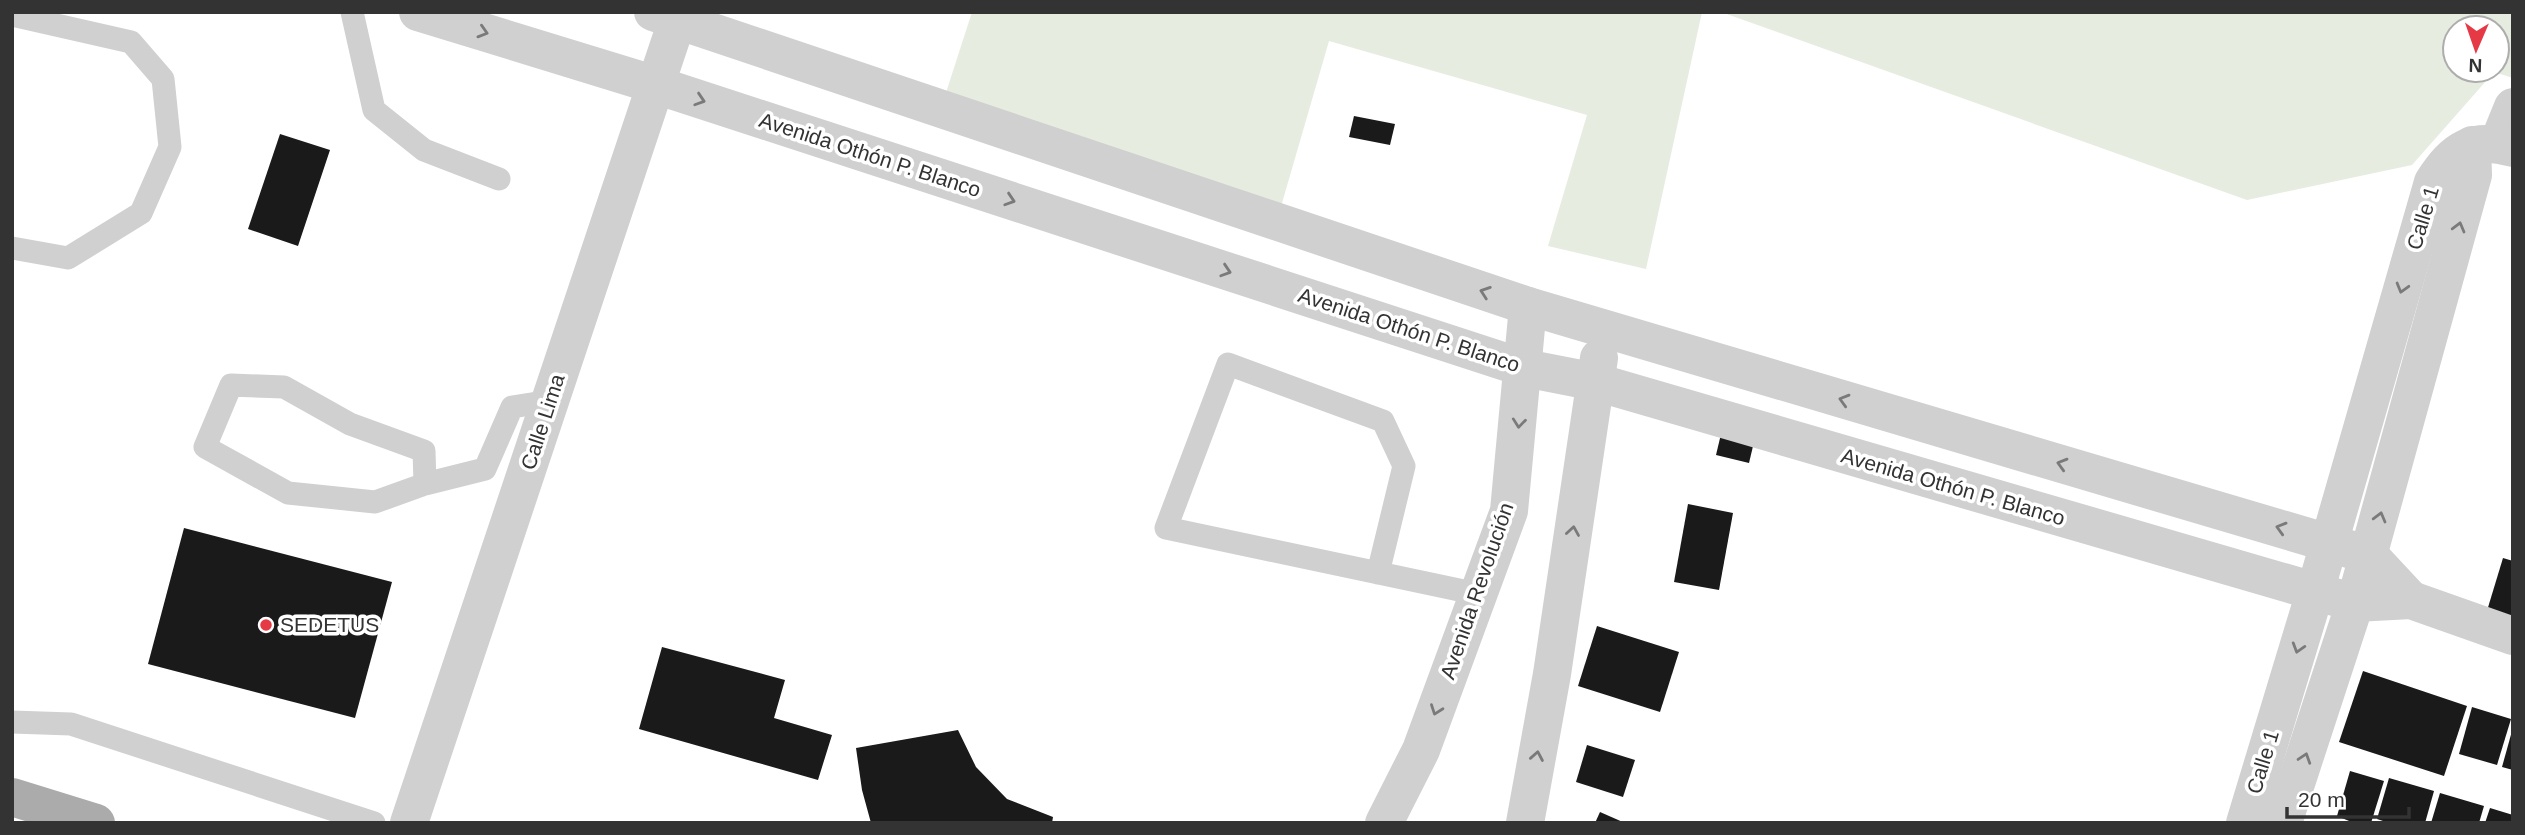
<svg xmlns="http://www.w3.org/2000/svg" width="2525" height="835" font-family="Helvetica,sans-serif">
	<rect width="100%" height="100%" fill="#fff"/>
	<g fill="#e6ecdf" fill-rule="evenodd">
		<polygon points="972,12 1702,12 1646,269 1548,246 1587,115 1329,41 1280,210 943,102"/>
		<path d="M 1721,12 L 2513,12 L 2513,78 L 2494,72 L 2412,165 L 2247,200 ZM 2455,28 L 2497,28 L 2497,70 L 2455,70 Z"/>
	</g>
	<g fill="#1a1a1a">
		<polygon points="1354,116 1395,124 1390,145 1349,137"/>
		<polygon points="280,134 330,150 298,246 248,229"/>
		<polygon points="1721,434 1754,442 1749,463 1716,455"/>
		<polygon points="1688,504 1733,513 1719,590 1674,582"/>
		<polygon points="184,528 392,582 355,718 148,664"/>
		<polygon points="2503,558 2513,561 2513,622 2486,614"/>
		<polygon points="1597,626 1679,652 1660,712 1578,686"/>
		<polygon points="662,647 785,680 774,718 832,735 818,780 639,729"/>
		<polygon points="2363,671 2467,706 2444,776 2339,742"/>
		<polygon points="2472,707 2511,719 2497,765 2459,754"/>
		<polygon points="958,730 976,767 1007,799 1053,817 1052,823 871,823 862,790 856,748"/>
		<polygon points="2512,731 2513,731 2513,770 2502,767"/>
		<polygon points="1587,745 1635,760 1623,797 1576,782"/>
		<polygon points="2350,771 2384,781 2371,823 2354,823 2337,816"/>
		<polygon points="2389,778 2434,791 2425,823 2389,823 2377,819"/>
		<polygon points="2440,793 2484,806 2479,823 2431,823"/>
		<polygon points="2490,808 2513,815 2513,823 2485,823"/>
		<polygon points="1600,812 1625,823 1595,823"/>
	</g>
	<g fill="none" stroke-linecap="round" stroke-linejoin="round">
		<g stroke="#d0d0d0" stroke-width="23">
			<polyline points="352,12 374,110 424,150 499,179"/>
			<polyline points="12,15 131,42 163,79 170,147 141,213 68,258 12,248"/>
			<polyline points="425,484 424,451 350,424 284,387 231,385 205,447 288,493 375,502 425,484 485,469 512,407 550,401"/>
			<polyline points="1378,573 1404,466 1383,421 1228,364 1166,528 1478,594"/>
			<polyline points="12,722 71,724 374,823"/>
		</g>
		<g stroke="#d0d0d0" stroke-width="38">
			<polyline points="418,12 656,85 1524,368 1596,382 2355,603 2411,600 2513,636"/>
			<polyline points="653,12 1528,306 2369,555 2411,600"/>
			<polyline points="2498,144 2513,107"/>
			<polyline points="409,823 677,21"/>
			<polyline points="1384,823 1421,750 1509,511 1528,306"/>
			<polyline points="1525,823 1552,674 1599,358"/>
			<path d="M 2245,823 L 2315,592 L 2433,182 C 2455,148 2472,137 2513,148"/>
			<polyline points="2283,823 2355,603 2473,175 2472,145"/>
		</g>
		<polyline stroke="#ababab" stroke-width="38" points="12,797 96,823"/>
	</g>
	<defs><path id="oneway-chevron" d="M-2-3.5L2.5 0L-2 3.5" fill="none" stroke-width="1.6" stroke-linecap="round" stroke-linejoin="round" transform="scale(1.75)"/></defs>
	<g stroke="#7a7a7a">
		<use href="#oneway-chevron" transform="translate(483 32) rotate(17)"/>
		<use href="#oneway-chevron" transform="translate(700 100) rotate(18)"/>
		<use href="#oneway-chevron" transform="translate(1010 200) rotate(18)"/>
		<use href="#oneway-chevron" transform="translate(2459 227) rotate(-75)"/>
		<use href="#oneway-chevron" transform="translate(1226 271) rotate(18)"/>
		<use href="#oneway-chevron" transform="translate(2402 288) rotate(106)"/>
		<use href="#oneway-chevron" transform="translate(1485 292) rotate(-161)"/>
		<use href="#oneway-chevron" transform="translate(1844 400) rotate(-164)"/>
		<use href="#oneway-chevron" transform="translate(1519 423) rotate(96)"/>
		<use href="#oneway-chevron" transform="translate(2062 464) rotate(-164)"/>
		<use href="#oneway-chevron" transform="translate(2380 517) rotate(-75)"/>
		<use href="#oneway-chevron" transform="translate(2281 528) rotate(-164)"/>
		<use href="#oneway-chevron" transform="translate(1573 531) rotate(-81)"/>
		<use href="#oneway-chevron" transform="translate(2298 648) rotate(107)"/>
		<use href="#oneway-chevron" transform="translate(1436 710) rotate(110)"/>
		<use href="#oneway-chevron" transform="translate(1537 756) rotate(-80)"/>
		<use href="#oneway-chevron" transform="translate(2305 758) rotate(-72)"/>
	</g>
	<circle fill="#e63946" stroke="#fff" stroke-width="2.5" cx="266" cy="625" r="7"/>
	<g text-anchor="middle" stroke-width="7" stroke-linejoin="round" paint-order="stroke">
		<g font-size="21" fill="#333" stroke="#fff">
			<text transform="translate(870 155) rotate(18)" y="7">Avenida Othón P. Blanco</text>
			<text transform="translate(2423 218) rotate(-73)" y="7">Calle 1</text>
			<text transform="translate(1409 330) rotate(18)" y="7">Avenida Othón P. Blanco</text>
			<text transform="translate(543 422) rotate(-72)" y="7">Calle Lima</text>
			<text transform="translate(1953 487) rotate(16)" y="7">Avenida Othón P. Blanco</text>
			<text transform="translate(1477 591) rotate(-71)" y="7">Avenida Revolución</text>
			<text transform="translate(2263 762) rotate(-73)" y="7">Calle 1</text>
		</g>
		<g font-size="21" fill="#333" stroke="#fff" text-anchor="start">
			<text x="280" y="632">SEDETUS</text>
		</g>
	</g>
	<rect width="2525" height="835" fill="none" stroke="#333333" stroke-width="28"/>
	<g transform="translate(2476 49) rotate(182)"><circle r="33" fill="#ffffff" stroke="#adadad" stroke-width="2"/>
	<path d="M0-5L12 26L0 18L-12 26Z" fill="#e63946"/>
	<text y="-10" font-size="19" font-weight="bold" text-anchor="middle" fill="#333333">N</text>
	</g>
	<path d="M2287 807v10h122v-10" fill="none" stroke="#333333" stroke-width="3.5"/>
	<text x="2298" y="807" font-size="21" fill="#333333" stroke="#ffffff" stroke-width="5" paint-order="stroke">20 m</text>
</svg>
